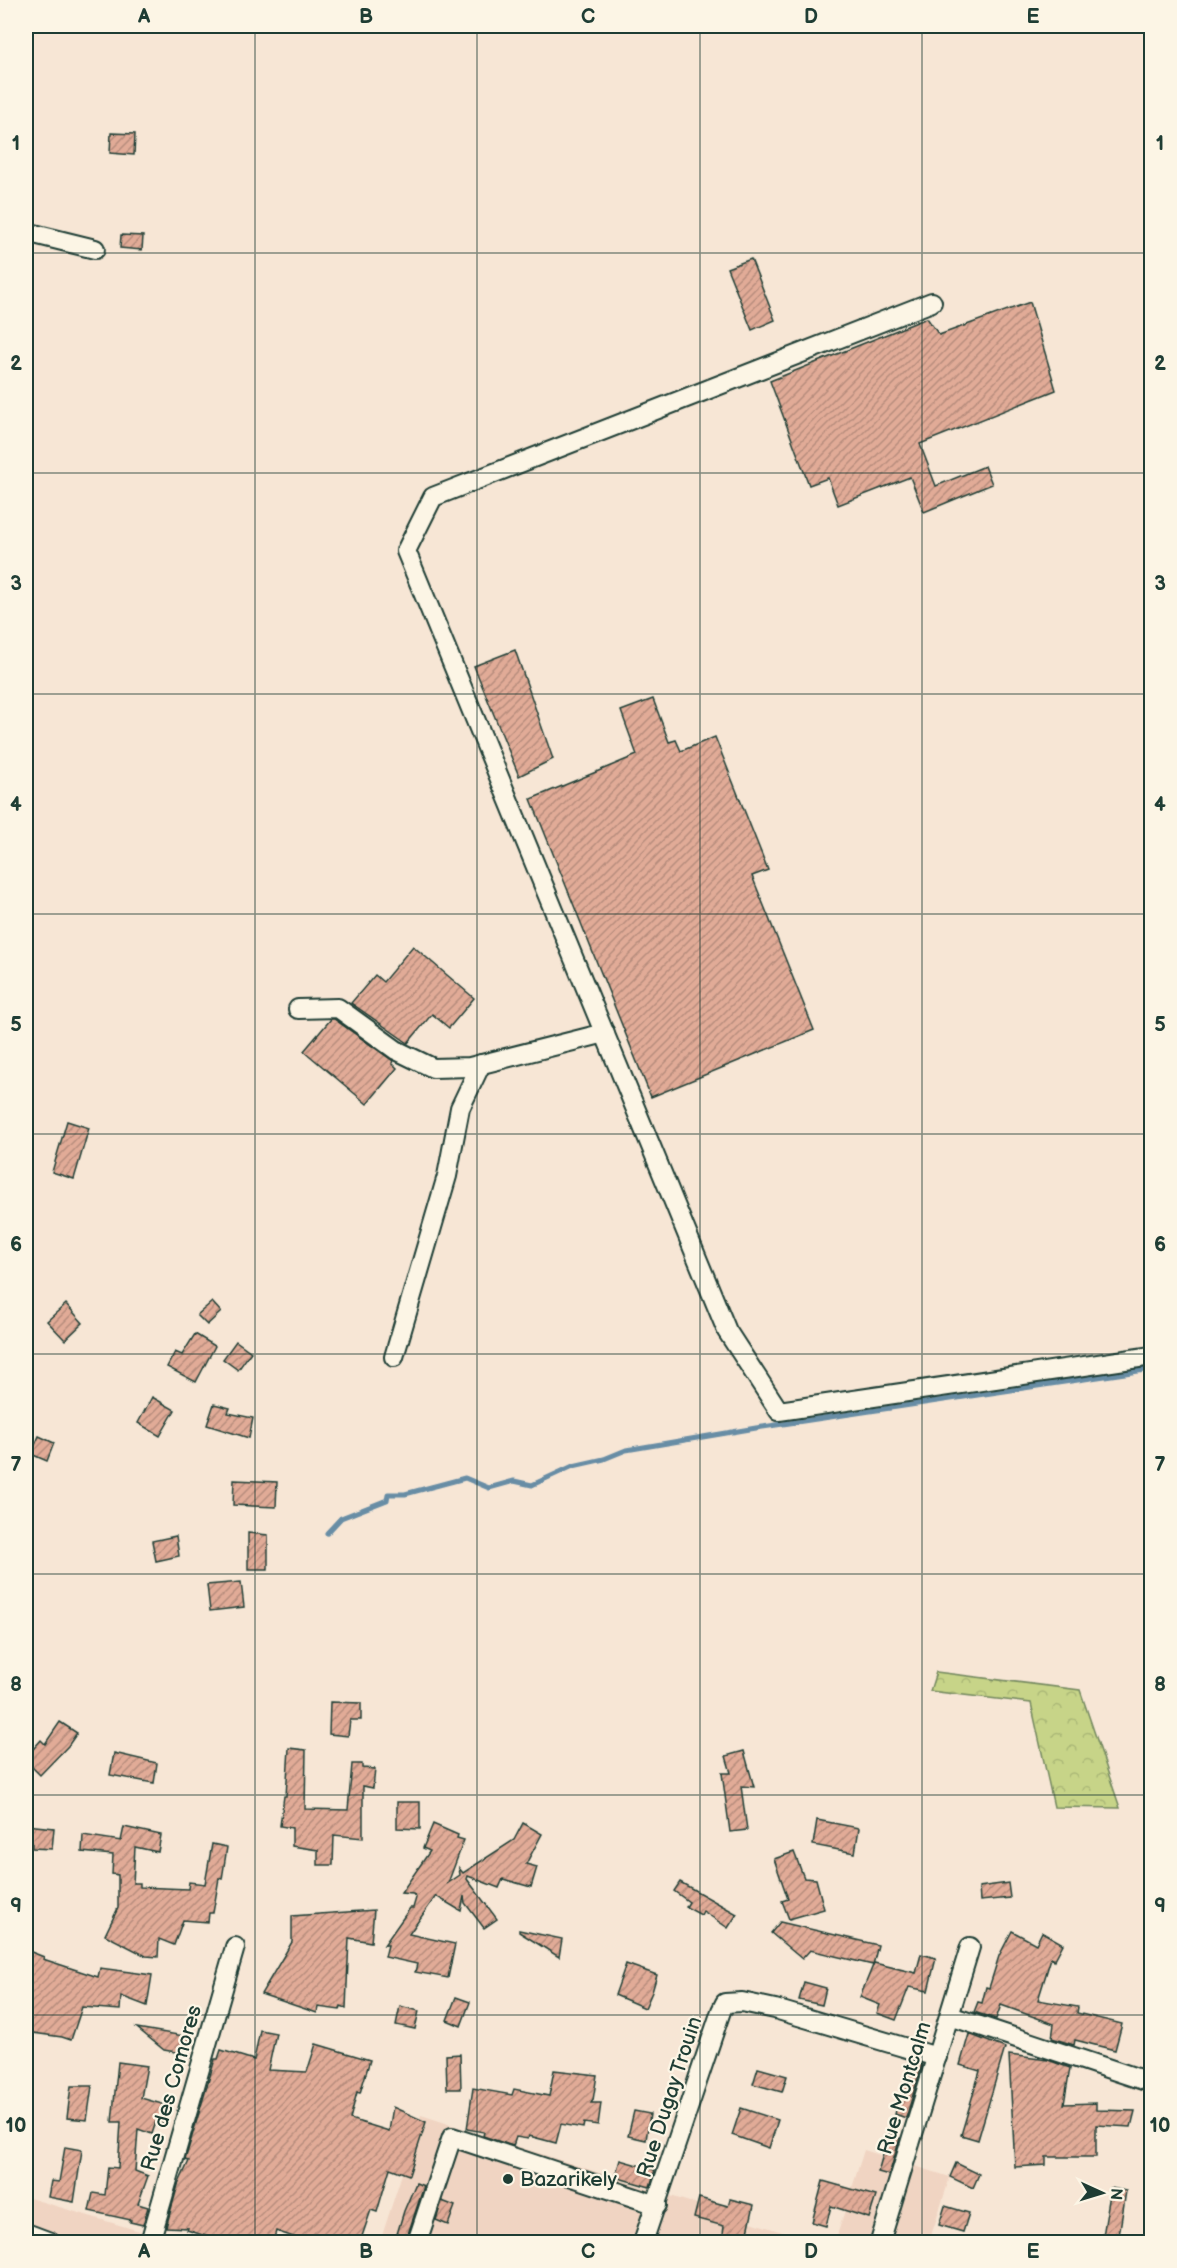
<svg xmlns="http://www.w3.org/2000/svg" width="1177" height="2268" font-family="'Balsamiq Sans',sans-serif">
	<defs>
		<pattern id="forest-crowns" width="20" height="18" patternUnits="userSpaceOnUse" patternTransform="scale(1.5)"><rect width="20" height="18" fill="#c7d488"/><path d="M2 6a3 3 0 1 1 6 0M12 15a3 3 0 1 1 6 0" fill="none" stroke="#aab776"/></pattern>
		<pattern id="building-hatch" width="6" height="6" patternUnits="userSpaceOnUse" patternTransform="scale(1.5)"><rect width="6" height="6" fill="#e1ab97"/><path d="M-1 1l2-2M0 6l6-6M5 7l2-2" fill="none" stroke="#b68c7c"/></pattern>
	</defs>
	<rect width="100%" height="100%" fill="#f7e6d5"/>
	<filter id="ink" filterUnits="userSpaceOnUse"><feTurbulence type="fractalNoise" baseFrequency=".0167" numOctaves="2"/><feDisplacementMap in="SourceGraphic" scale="12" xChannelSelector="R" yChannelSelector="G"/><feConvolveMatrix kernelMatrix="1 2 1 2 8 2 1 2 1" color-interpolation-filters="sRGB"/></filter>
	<g filter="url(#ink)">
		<g fill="#f0d4c2">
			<polygon points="421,2115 813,2242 380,2242"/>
			<polygon points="864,2150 950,2177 929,2242 835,2242"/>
			<polygon points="26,2197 176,2242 26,2242"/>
		</g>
		<polygon fill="url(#forest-crowns)" stroke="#73885e" stroke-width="1.5" points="936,1672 1080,1690 1120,1808 1054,1807 1031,1703 930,1691"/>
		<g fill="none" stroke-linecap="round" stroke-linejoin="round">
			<polyline stroke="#678da5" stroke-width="5" points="327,1533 341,1518 387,1500 388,1494 405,1494 465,1478 489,1488 514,1481 532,1485 573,1466 604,1459 626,1450 756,1428 1152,1369"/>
		</g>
		<g fill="url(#building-hatch)" stroke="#1f3d34" stroke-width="1.5">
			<polygon points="111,133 135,134 134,155 110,153"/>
			<polygon points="121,235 143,236 142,250 120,248"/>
			<polygon points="751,259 775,320 752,330 727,268"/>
			<polygon points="1030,302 1056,390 920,444 936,486 985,466 992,484 924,512 910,477 838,505 828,478 809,485 770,381 927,318 939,335"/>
			<polygon points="515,650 553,759 519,776 474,666"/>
			<polygon points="653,699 669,742 676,740 681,751 715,737 768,870 752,876 814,1030 651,1097 531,799 637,755 621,711"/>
			<polygon points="413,946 474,998 449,1028 432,1014 408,1043 351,1003 375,975 383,982"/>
			<polygon points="331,1019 334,1019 393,1061 392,1063 397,1068 367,1104 304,1051"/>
			<polygon points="67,1121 89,1128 74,1179 52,1172"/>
			<polygon points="212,1302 221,1312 207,1325 197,1315"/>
			<polygon points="66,1304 83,1323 65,1340 47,1321"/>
			<polygon points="195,1334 215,1346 196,1382 167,1367 175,1352 182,1355"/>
			<polygon points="236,1341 251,1352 238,1370 223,1359"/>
			<polygon points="152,1397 175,1410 160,1436 138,1423"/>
			<polygon points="214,1404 230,1408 228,1413 253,1418 249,1438 207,1425"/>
			<polygon points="39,1436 54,1443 47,1461 31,1454"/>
			<polygon points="234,1480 277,1482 276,1507 233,1505"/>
			<polygon points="248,1533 268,1535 268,1569 248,1569"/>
			<polygon points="176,1536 179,1556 156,1561 152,1541"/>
			<polygon points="241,1582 244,1607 210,1611 207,1585"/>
			<polygon points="330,1702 361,1703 361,1720 350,1720 348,1736 329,1734"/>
			<polygon points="60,1722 77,1733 68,1746 40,1775 26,1761 26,1757 41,1740 45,1744"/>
			<polygon points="289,1748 306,1750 305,1809 348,1810 352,1764 362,1764 362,1768 375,1769 373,1788 363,1786 363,1838 334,1835 333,1865 318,1865 318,1850 292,1846 292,1828 280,1826 284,1796 286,1796"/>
			<polygon points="744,1751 754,1787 741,1786 747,1830 730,1832 722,1773 731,1773 726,1756"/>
			<polygon points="114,1753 157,1763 154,1783 110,1775"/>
			<polygon points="397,1802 420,1802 420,1829 397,1828"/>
			<polygon points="817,1820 859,1828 855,1853 813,1845"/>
			<polygon points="523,1823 542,1834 526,1864 537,1867 531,1887 503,1879 499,1888 468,1876 467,1879 497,1919 484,1928 465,1903 464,1896 461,1911 436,1896 409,1934 455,1944 448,1978 415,1972 417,1964 385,1957 388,1945 384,1945 410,1908 413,1908 416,1898 413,1894 401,1893 430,1851 423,1848 433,1824 458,1835 457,1838 464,1840 448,1883 460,1875 459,1868 463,1873 514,1840"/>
			<polygon points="26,1825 54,1828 52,1849 32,1848 32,1842 26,1843"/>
			<polygon points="124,1827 161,1835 158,1852 135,1847 133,1883 140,1883 140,1887 188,1889 189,1882 205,1884 212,1844 227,1847 222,1879 219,1878 213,1913 209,1913 208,1922 183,1920 174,1945 159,1939 158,1957 146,1956 105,1935 118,1908 118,1875 112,1874 113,1855 82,1852 83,1835 121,1841"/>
			<polygon points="794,1852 804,1878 816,1879 824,1909 789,1919 782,1901 788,1899 774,1859"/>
			<polygon points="680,1882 737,1914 728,1928 703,1911 701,1915 686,1907 689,1902 674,1891"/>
			<polygon points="1008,1883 1010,1898 980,1901 979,1887"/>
			<polygon points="374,1910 371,1942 349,1938 346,2008 341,2006 340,2010 318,2007 317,2013 261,1994 292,1942 292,1916"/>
			<polygon points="780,1922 878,1945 873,1965 810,1950 802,1959 771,1933"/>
			<polygon points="519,1930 562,1939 559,1957 519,1932"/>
			<polygon points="1012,1931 1036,1944 1042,1932 1063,1944 1054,1961 1051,1958 1038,2000 1078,2007 1077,2013 1122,2024 1115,2050 1075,2040 1074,2045 1052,2038 1054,2024 1001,2005 996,2019 974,2012 978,2002 982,2003 986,1987 989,1988 999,1956"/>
			<polygon points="26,1950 44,1957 43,1959 98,1977 100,1968 152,1975 147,2006 121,1996 120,2010 82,2007 71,2040 62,2037 26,2032"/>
			<polygon points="921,1954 936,1958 928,1991 909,1987 896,2020 877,2013 880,2005 860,1997 874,1963 916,1973"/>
			<polygon points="626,1964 657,1975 652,1992 645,2008 615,1995"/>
			<polygon points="804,1982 826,1988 822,2005 799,2000"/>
			<polygon points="456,1997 470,2002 461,2026 447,2020"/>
			<polygon points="400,2006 419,2011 415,2029 396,2025"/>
			<polygon points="137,2028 190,2037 187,2054 164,2050"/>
			<polygon points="260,2030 276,2033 268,2070 307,2072 316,2044 370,2060 360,2093 357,2092 350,2119 389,2131 393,2107 426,2122 409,2175 390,2168 377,2212 371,2210 360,2242 308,2242 276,2231 273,2242 224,2242 187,2230 188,2228 166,2227 178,2185 189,2161 185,2160 215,2059 218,2059 221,2050 254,2060"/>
			<polygon points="969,2034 1005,2048 978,2140 961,2135 980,2071 960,2065"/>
			<polygon points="460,2054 461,2089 447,2089 446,2055"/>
			<polygon points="1009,2055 1048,2060 1070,2068 1064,2104 1096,2103 1096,2110 1135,2111 1131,2127 1096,2125 1096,2157 1046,2157 1046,2165 1015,2167"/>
			<polygon points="910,2061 922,2065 906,2118 895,2114"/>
			<polygon points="118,2062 147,2066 141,2098 169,2106 164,2124 156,2122 152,2134 138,2129 135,2171 148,2176 138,2204 148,2207 143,2225 130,2222 131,2220 89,2211 93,2193 105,2195 108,2167 118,2168 121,2122 112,2122"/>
			<polygon points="758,2068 787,2076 782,2092 753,2084"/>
			<polygon points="554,2070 597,2075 593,2100 591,2103 601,2103 598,2125 584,2123 583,2128 561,2124 556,2143 529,2136 528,2139 516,2137 513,2146 483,2136 484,2132 467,2129 473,2088 512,2095 514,2089 549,2096"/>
			<polygon points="71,2086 92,2086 87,2120 67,2118"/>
			<polygon points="741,2108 778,2120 769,2148 732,2135"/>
			<polygon points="634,2111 650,2114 646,2140 628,2136"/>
			<polygon points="889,2133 900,2138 889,2175 878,2172"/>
			<polygon points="65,2147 82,2150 74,2202 48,2197 51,2181 59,2182"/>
			<polygon points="620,2160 655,2170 650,2187 615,2177"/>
			<polygon points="956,2163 979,2174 973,2188 950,2177"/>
			<polygon points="823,2181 876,2196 869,2218 831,2206 826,2226 812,2222"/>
			<polygon points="416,2183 424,2186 407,2237 397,2234 404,2211"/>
			<polygon points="1111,2188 1126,2191 1118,2242 1102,2242"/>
			<polygon points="699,2198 728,2206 730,2199 754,2205 747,2236 743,2235 741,2242 722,2242 724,2226 694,2218"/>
			<polygon points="442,2201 455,2206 448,2225 436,2220"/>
			<polygon points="945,2206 969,2213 963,2232 939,2225"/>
		</g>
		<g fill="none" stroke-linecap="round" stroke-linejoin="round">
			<defs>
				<g id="minor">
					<polyline points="26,232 95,249"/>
					<polyline points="932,302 433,497 406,551 727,1331 779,1411 1152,1356"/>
					<polyline points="298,1009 338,1008 396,1050 433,1068 470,1067 605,1033"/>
					<polyline points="394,1357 447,1176 460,1108 481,1064"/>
					<polyline points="950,2016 1152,2083"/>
					<polyline points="26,2233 50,2242"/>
					<polyline points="150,2242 235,1947"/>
					<polyline points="417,2242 452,2137 657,2205"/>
					<polyline points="646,2242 645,2236 721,2011 725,2003 742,2002 775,2009 937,2057"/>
					<polyline points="880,2242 970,1947"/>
				</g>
			</defs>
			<use href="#minor" stroke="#1f3d34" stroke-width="22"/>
			<use href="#minor" stroke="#fcf5e5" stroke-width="18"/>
		</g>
	</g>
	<path fill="none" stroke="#1f3d34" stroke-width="1.5" stroke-opacity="0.55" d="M 255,26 L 255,2242M 477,26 L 477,2242M 700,26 L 700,2242M 922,26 L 922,2242M 26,253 L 1152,253M 26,473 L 1152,473M 26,694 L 1152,694M 26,914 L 1152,914M 26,1134 L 1152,1134M 26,1354 L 1152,1354M 26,1574 L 1152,1574M 26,1795 L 1152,1795M 26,2015 L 1152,2015"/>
	<circle fill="#1f3d34" stroke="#fcf5e5" stroke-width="2" cx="508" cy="2179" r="6"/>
	<g text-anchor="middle" stroke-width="4.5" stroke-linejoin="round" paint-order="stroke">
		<g font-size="21" fill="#1f3d34" stroke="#fcf5e5">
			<text transform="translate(171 2088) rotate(-74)" y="7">Rue des Comores</text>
			<text transform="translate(904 2088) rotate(-73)" y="7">Rue Montcalm</text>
			<text transform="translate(669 2097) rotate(-72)" y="7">Rue Dugay Trouin</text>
		</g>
		<g font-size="21" fill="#1f3d34" stroke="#fcf5e5" text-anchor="start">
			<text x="520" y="2186">Bazarikely</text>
		</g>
	</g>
	<rect width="1177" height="2268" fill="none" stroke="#fcf5e5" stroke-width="66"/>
	<g transform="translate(1102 2193) rotate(94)" stroke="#fcf5e5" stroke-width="4.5" paint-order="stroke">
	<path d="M0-4.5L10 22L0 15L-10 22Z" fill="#1f3d34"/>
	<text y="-9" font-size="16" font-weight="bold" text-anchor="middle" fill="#1f3d34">N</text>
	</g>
	<rect x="33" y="33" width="1111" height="2202" fill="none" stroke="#1f3d34" stroke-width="2"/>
	<g font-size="20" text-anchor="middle" font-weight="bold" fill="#1f3d34">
		<text x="144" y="23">A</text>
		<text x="366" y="23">B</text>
		<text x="588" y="23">C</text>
		<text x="811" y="23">D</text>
		<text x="1033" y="23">E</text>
		<text x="16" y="150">1</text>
		<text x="1160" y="150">1</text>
		<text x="16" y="370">2</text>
		<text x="1160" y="370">2</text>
		<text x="16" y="590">3</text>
		<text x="1160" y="590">3</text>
		<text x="16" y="811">4</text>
		<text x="1160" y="811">4</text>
		<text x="16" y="1031">5</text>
		<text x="1160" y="1031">5</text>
		<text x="16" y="1251">6</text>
		<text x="1160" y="1251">6</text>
		<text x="16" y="1471">7</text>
		<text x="1160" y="1471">7</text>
		<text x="16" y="1691">8</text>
		<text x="1160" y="1691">8</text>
		<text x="16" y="1912">9</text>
		<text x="1160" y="1912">9</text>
		<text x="16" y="2132">10</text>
		<text x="1160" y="2132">10</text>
		<text x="144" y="2258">A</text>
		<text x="366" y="2258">B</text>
		<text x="588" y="2258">C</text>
		<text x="811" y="2258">D</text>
		<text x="1033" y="2258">E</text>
	</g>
</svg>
